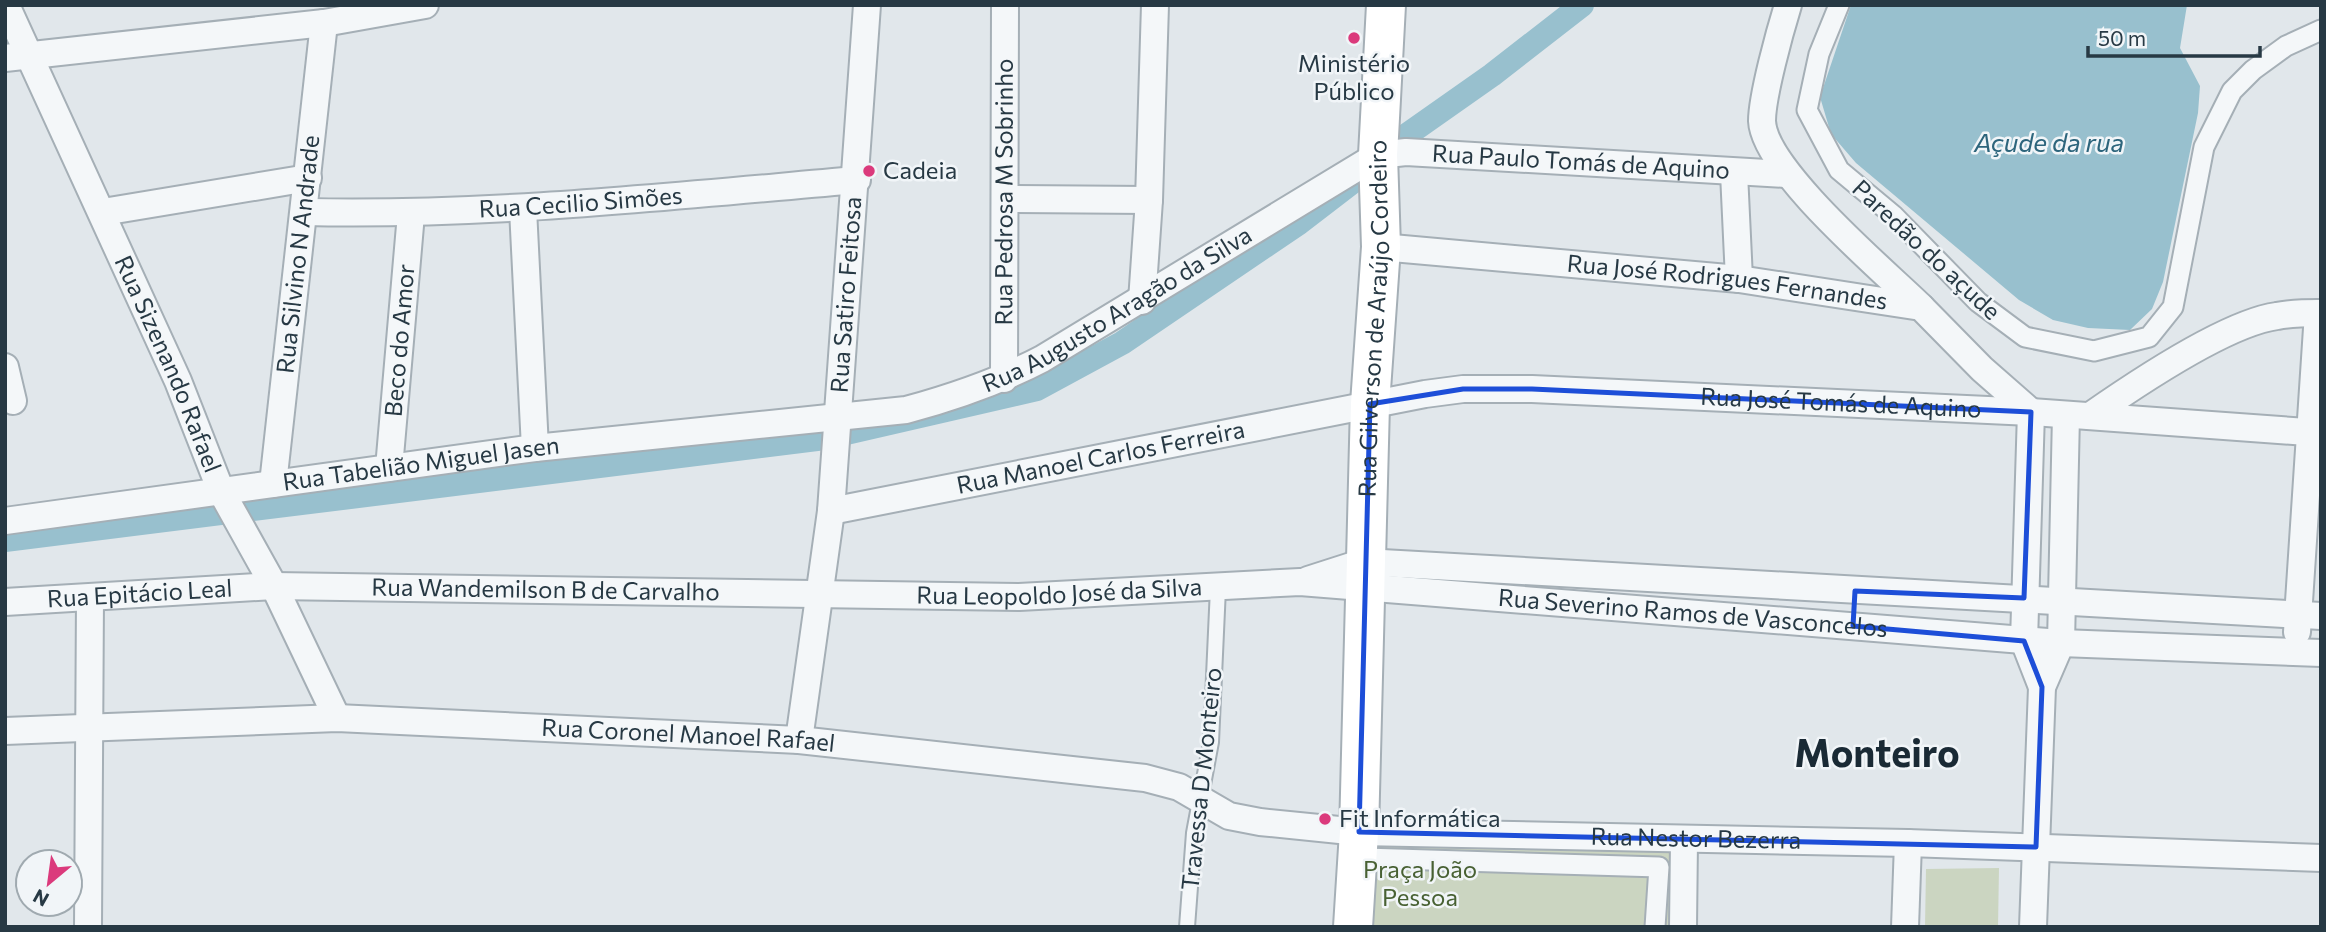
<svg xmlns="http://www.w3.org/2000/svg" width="2326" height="932" font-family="Commissioner,sans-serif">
	<rect width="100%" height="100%" fill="#e1e7eb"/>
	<g fill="#cbd5c1">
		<polygon points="1366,839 1672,852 1673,927 1360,927"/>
		<polygon points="1999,868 1998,927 1925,927 1926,869"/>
	</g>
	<polygon fill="#98c0ce" points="1851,5 2187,5 2180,48 2200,86 2198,113 2163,282 2152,309 2130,330 2088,328 2053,320 2019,300 1856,163 1831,134 1820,97"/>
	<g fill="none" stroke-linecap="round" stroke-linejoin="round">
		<g stroke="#98c0ce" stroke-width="24">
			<polyline points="1401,139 1492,75 1582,5"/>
			<polyline points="846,433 1037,389 1122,343 1299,223 1355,180"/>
			<polyline points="5,540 825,438"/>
		</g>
		<defs>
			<polyline id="service" points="1187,927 1194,833 1211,742 1218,588"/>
			<g id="pedestrian">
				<polyline points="1839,5 1819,54 1807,110 1839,170 1893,215 1978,302 2025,337 2094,351 2149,337 2173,307 2204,147 2232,91 2253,70 2286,46 2321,30"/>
				<polyline points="1363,870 1364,858 1659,867 1655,927"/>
			</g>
			<g id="minor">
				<path id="s1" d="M 6,5 L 178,381 L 221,491 L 274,586 L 337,718"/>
				<path d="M 1788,5 C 1780,31 1762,96 1762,121 C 1764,170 1884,271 1921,307"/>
				<polyline points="5,58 324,23 425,5"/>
				<polyline points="1734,173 1739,279"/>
				<polyline points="1005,199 1149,200"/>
				<polyline points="523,209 535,448"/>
				<polyline points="103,212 308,178"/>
				<path id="s2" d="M 305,212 C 490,216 673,196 857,180"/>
				<path id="s3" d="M 1381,247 L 1739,279 L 1921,307 L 1982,369 L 2031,412"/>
				<polyline points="1142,301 1149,200 1155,5"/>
				<polyline points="5,367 13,401"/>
				<path id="s4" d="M 1004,379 L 1005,5"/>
				<polyline points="2031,412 2024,641 2042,687"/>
				<path d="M 2090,416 C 2133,386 2226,323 2277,316 C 2291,313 2307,313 2321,313"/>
				<path id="s5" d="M 389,468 L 411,214"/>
				<path id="s6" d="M 273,484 L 324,23"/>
				<path id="s7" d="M 831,511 L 1425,394 L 1463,389 L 1532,389 L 2031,412 L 2321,433"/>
				<path id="s8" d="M 5,521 L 535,448 L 906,410 C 954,397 998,382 1042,359 L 1378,155 L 1406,152 L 1786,174"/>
				<polyline points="1308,580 1364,562 2321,616"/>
				<path id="s9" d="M 5,602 L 274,586 L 1019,597 L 1300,582 L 2061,643 L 2321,653"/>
				<polyline points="2297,632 2318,313"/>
				<path id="s10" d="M 5,731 L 337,718 L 799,740 L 1145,778 L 1179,787 L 1229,816 L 1260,822 L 1359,832 L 1908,843 L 2321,858"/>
				<path id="s11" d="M 799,740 L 831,511 L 867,5"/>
				<polyline points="88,927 90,598"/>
				<polyline points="1683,927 1684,841"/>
				<polyline points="1905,927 1908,843"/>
				<polyline points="2033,927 2042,687 2061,643 2066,415"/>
			</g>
			<g id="secondary">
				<path id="s12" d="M 1353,927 L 1359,832 L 1370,404 L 1381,247 L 1378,155 L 1386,5"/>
			</g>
		</defs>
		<use href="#service" stroke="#a5afb6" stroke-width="18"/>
		<use href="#pedestrian" stroke="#a5afb6" stroke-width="23"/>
		<use href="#minor" stroke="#a5afb6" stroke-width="30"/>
		<use href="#secondary" stroke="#a5afb6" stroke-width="42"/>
		<use href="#service" stroke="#f4f7f9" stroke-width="14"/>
		<use href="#pedestrian" stroke="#f4f7f9" stroke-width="19"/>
		<use href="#minor" stroke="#f4f7f9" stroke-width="26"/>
		<use href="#secondary" stroke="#fff" stroke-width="38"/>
	</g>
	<path fill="none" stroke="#1d4ed8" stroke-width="5" stroke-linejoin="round" d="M 1463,389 L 1532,389 L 2031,412 L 2024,598 L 1855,591 L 1853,626 L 2024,641 L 2042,687 L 2036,847 L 1359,832 L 1370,404 Z"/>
	<g fill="#db3a7c" stroke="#f1f5f8" stroke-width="2.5">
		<circle cx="1354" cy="38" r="7"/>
		<circle cx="869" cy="171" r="7"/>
		<circle cx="1325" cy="819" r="7"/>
	</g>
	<g text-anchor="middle" stroke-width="5" stroke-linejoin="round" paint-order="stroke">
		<g font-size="24" fill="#273944" stroke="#f1f5f8" text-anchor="start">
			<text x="1354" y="72" text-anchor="middle">Ministério<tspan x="1354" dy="28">Público</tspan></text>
			<text x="883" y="179">Cadeia</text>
			<text x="1339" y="827">Fit Informática</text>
		</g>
		<g font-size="24" fill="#273944" stroke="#f1f5f8">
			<text dy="8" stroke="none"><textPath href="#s8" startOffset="1650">Rua Paulo Tomás de Aquino</textPath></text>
			<text dy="8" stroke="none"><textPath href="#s4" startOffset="187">Rua Pedrosa M Sobrinho</textPath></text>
			<text dy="8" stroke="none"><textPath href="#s2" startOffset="276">Rua Cecilio Simões</textPath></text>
			<text transform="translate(1926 250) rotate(43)" y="8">Paredão do açude</text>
			<text dy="8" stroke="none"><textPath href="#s6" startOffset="231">Rua Silvino N Andrade</textPath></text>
			<text dy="8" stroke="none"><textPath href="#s3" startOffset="348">Rua José Rodrigues Fernandes</textPath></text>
			<text dy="8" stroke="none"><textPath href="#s11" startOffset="448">Rua Satiro Feitosa</textPath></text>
			<text dy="8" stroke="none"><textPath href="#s8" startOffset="1143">Rua Augusto Aragão da Silva</textPath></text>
			<text dy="8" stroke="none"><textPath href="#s12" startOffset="609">Rua Gilverson de Araújo Cordeiro</textPath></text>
			<text dy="8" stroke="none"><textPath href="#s5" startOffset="128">Beco do Amor</textPath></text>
			<text dy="8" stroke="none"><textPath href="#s1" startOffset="394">Rua Sizenando Rafael</textPath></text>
			<text dy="8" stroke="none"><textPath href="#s7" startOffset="1022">Rua José Tomás de Aquino</textPath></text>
			<text dy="8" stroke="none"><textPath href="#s7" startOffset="275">Rua Manoel Carlos Ferreira</textPath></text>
			<text dy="8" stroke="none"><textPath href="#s8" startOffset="420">Rua Tabelião Miguel Jasen</textPath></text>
			<text dy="8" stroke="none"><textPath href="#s9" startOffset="541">Rua Wandemilson B de Carvalho</textPath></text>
			<text dy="8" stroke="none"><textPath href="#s9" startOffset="1055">Rua Leopoldo José da Silva</textPath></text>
			<text dy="8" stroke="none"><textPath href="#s9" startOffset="135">Rua Epitácio Leal</textPath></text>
			<text dy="8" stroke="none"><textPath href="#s9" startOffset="1690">Rua Severino Ramos de Vasconcelos</textPath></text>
			<text dy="8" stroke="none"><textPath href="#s10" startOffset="684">Rua Coronel Manoel Rafael</textPath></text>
			<text transform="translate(1202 779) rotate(-84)" y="8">Travessa D Monteiro</text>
			<text dy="8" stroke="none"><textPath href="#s10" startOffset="1704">Rua Nestor Bezerra</textPath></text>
		</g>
		<g font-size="24" fill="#486133" stroke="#f1f5f8">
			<text x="1420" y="878">Praça João<tspan x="1420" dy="28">Pessoa</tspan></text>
		</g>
		<g font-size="26" font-style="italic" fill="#2d657c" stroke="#f1f5f8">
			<text x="2049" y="152">Açude da rua</text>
		</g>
		<g font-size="38" font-weight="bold" fill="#1a2a35" stroke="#f1f5f8">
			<text x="1877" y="767">Monteiro</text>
		</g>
	</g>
	<rect width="2326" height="932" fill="none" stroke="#273944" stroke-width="14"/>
	<g transform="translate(49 883) rotate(209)"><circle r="33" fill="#f1f5f8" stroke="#a0aab0" stroke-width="2"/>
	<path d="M0-5L12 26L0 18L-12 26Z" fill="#db3a7c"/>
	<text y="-10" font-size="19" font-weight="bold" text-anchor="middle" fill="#273944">N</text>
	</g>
	<path d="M2088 46v10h172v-10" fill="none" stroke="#273944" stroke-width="3.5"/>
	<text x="2098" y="46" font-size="21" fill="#273944" stroke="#f1f5f8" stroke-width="5" paint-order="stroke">50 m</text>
</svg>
